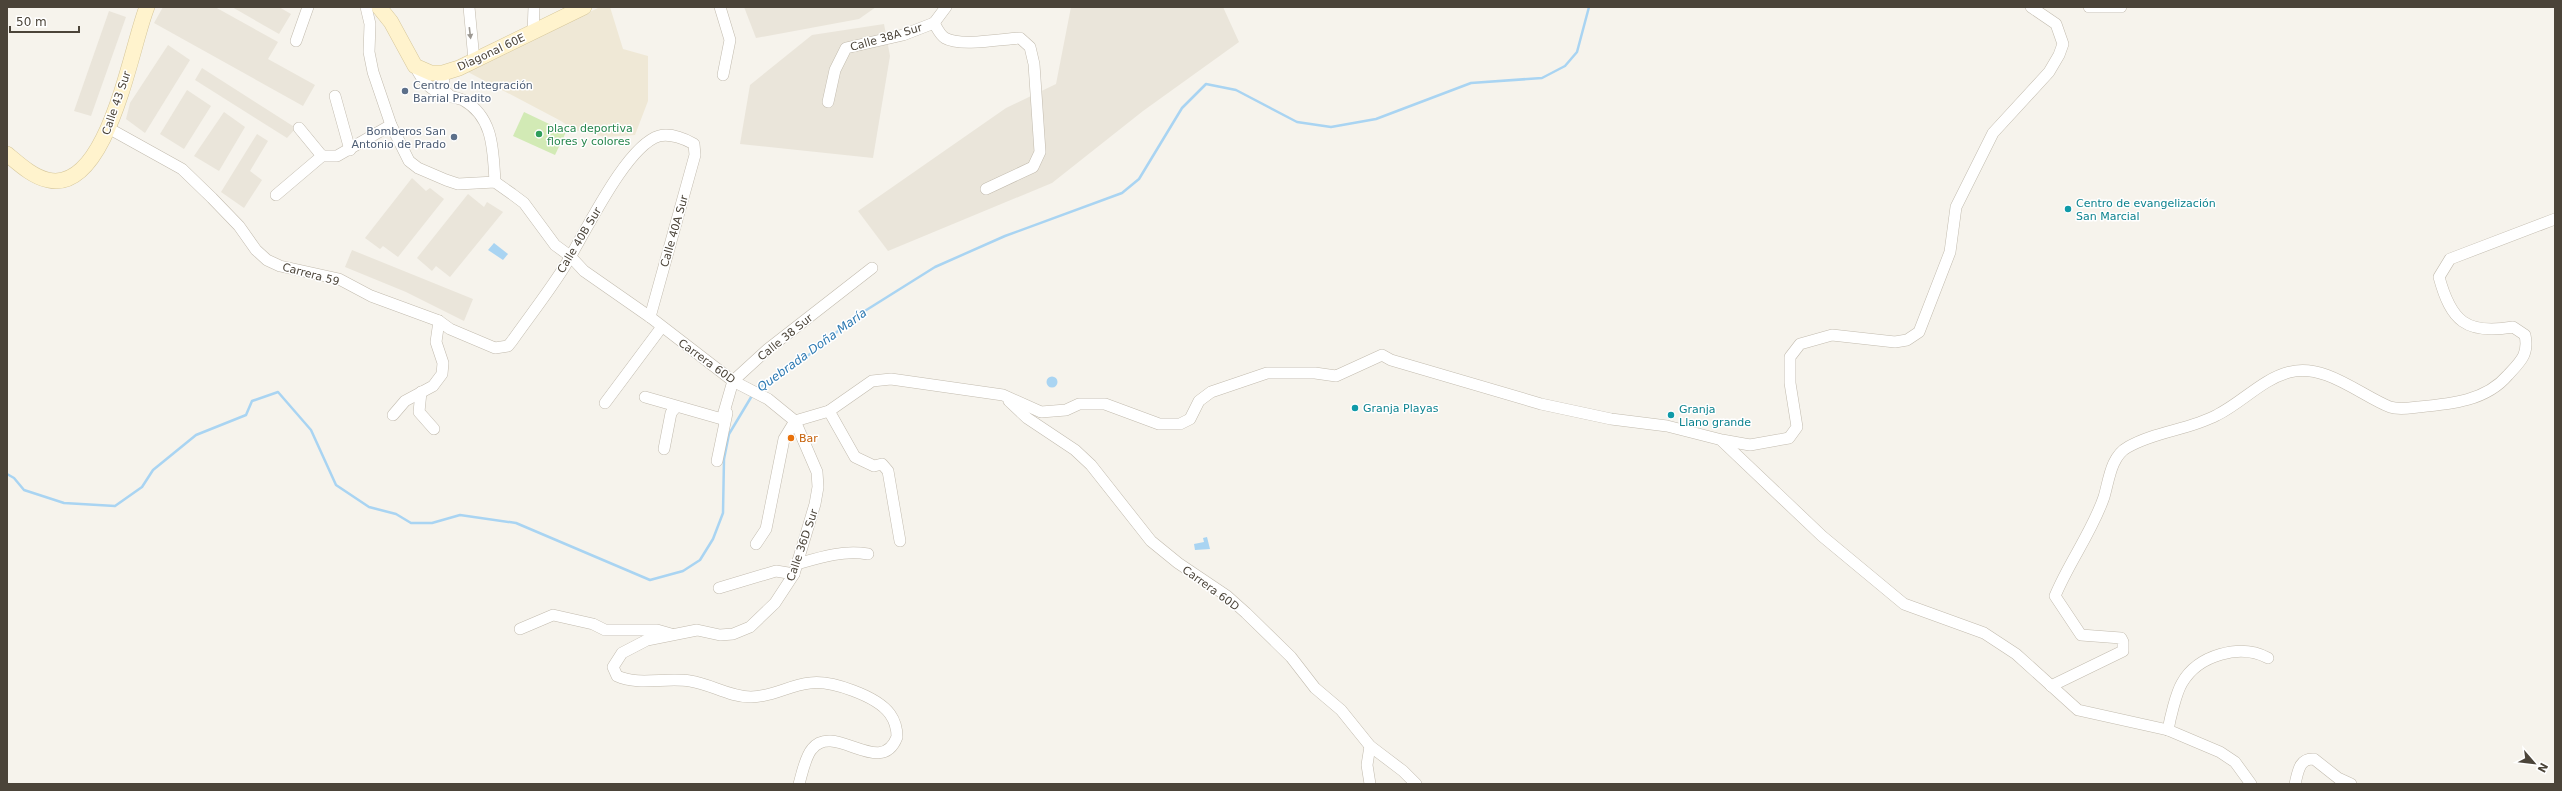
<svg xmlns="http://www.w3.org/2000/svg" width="2562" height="791" font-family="'DejaVu Sans',sans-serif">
	<rect width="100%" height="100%" fill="#f6f3ec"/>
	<g fill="#eae5da">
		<polygon points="163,7 215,7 278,42 268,59 315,85 303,106 154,23"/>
		<polygon points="232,7 279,7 291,14 279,34"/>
		<polygon points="744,7 876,7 859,19 756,38"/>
		<polygon points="1071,7 1223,7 1239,42 1143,111 1052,183 888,251 858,211 1006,108 1056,84"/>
		<polygon points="109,11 126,17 91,116 74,111"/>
		<polygon points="884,24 890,56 873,158 740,144 750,85 812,35"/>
		<polygon points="168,45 190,60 145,133 126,119 130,103"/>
		<polygon points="202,68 296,128 287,138 195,80"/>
		<polygon points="187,90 211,106 184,149 160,134"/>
		<polygon points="224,112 245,127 219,171 194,156"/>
		<polygon points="257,134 268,141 250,171 262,180 244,208 221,192"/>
		<polygon points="412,178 426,191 430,188 444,199 398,257 383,246 380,249 365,238"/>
		<polygon points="468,194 484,207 487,202 503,212 450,277 436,266 432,271 417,258"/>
		<polygon points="352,250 473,299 464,321 406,292 345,267"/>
	</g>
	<polygon fill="#efe8d6" points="600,7 610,7 623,49 648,56 648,101 635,135 605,137 574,130 561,121 466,71"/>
	<polygon fill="#d2eab5" points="524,112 566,132 555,155 513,136"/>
	<g fill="#a9d4f2">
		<polygon points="494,243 508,254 503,260 488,250"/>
		<circle cx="1052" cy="382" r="5.5"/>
		<polygon points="1207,537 1210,549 1195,550 1194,544 1204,542 1203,538"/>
	</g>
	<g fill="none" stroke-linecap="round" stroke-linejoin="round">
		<g stroke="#a9d4f2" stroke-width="2.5">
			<polyline points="756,390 816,350 852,319 935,267 1005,236 1122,193 1139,179 1182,108 1206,84 1236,90 1297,122 1331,127 1376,119 1471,83 1542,78 1565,66 1577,52 1589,7"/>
			<polyline points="7,474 14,478 24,490 64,503 115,506 142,487 153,470 196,435 246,415 252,401 278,392 311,430 336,485 369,507 396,514 411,523 432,523 460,515 516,523 650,580 683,571 700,560 713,539 723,513 724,459 729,434 753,394"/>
		</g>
		<defs>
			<g id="street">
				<path d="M 366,7 L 370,24 L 369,52 L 373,72 L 391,125 L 409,161 L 418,168 L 446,180 L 458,184 L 495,182 L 512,194 L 524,203 L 555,245 L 570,256 L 584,271 L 650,317 L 733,381 L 768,399 L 795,421 L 817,472 L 818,487 L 815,504 L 794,574 L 775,603 L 750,627 L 733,634 L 720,635 L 697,630 L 647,640 L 622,653 L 613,667 L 617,676 C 639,686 666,677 690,681 C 711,684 729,697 751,697 C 773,697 789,685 810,683 C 831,680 877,696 890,714 C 895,721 897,729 897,737 C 881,779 834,721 812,749 C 805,757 802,774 799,784"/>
				<polyline points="469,7 474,60"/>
				<polyline points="720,7 730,40 723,75"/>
				<polyline points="2089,7 2121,7"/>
				<path d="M 934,23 C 937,28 940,35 945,38 C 960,47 1002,39 1020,38 L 1030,47 L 1034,64 L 1040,152 L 1033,167 L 986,189"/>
				<polyline points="934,23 946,7"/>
				<polyline points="533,33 534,7"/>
				<polyline points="296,41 308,7"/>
				<path d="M 415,66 C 423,82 430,91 448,96 C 453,97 458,98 463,100 C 494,117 493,151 495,182"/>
				<polyline points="443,73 444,90 451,97"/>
				<polyline points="335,96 350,150"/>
				<polyline points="828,102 835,70 846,48 903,35 934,23"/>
				<polyline points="299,128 322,156"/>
				<path d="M 110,129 L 182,169 L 212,198 L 239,226 L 256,250 L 267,260 L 280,266 L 339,279 L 371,296 L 439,321 L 450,329 L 495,348 L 508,346 L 512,341 C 529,317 547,294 563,269 C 583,238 625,146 659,136 C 670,133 685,139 694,144 L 695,155 L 650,317"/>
				<polyline points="276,195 322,156 337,156 391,125"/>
				<polyline points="421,392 419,412 434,429"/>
				<polyline points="645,397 722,419 733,381 768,349 872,268"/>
				<polyline points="1009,401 1027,418 1075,450 1091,465 1151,541 1178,563 1227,596 1246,613 1291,657 1315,688 1341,710 1370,746 1403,771 1416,784"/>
				<polyline points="605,403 661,328"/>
				<polyline points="829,411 855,457 874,466 882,464 888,471 900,541"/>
				<polyline points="393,415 405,401 433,386 442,374 443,363 436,342 439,321"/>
				<polyline points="795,421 829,411 872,381 891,379 1003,395 1041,412 1066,410 1079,404 1105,404 1159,424 1180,424 1190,419 1199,401 1211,392 1267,373 1315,373 1336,376 1382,355 1391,360 1541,404 1611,419 1667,426 1722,440 1750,445 1789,438 1797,427 1790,383 1790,357 1800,344 1832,335 1895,342 1907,340 1919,332 1950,252 1956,207 1993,133 2049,72 2059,55 2063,44 2056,24 2031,7"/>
				<polyline points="1722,441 1822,536 1904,604 1984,633 2016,654 2078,710 2168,730 2220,752 2235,762 2251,784"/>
				<polyline points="664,449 671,413 676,407"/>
				<polyline points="717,461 727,413"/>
				<polyline points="756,544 766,529 784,439 795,421"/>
				<path d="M 797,564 C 821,557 843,550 868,554"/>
				<polyline points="719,588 776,571 794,574"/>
				<polyline points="520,629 553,615 593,624 605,630 657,630 671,634"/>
				<path d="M 2051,686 L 2123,651 L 2123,642 L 2121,638 L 2081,635 L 2055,596 C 2069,562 2092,532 2104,497 C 2109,480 2111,456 2128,447 C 2156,431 2189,430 2217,415 C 2243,402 2262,379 2290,372 C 2325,363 2360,395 2390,407 C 2399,410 2409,408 2418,407 C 2451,404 2486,401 2508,375 C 2521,361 2529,354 2525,335 L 2513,327 C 2466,335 2451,321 2439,277 L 2450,259 L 2555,219"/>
				<path d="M 2168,730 C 2170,719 2176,693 2182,683 C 2198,655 2240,643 2268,658"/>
				<polyline points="1370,784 1367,765 1370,746"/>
				<path d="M 2295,784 C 2298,772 2299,758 2314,759 L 2338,778 L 2351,784"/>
			</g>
			<g id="secondary">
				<polyline points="379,7 391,22 415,66 431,73 443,73 459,68 584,7"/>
				<path d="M 7,154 C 19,164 33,177 48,180 C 108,194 131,46 147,7"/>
			</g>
		</defs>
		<use href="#street" stroke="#c2bbae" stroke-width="12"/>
		<use href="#secondary" stroke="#d6c79b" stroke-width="16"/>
		<use href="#street" stroke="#fff" stroke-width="11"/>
		<use href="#secondary" stroke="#fff3cd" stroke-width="15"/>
	</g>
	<defs><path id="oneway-solid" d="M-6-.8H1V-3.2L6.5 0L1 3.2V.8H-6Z"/></defs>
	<use fill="#9c9892" href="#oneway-solid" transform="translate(470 33) rotate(83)"/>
	<g fill="#5c6f8a" stroke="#fff" stroke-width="1.5">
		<circle cx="405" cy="91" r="4"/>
		<circle cx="454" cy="137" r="4"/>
	</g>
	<circle fill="#2e9e5b" stroke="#fff" stroke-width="1.5" cx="539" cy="134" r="4"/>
	<g fill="#0f9aa8" stroke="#fff" stroke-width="1.5">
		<circle cx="2068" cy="209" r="4"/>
		<circle cx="1355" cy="408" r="4"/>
		<circle cx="1671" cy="415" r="4"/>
	</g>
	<circle fill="#e8710a" stroke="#fff" stroke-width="1.5" cx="791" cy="438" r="4"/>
	<g text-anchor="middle" stroke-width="3" stroke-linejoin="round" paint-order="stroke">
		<g font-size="11" fill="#4b4439" stroke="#fff">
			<text transform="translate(886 37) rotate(-16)" y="4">Calle 38A Sur</text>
			<text transform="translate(491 52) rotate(-25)" y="4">Diagonal 60E</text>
			<text transform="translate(116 103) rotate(-71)" y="4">Calle 43 Sur</text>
			<text transform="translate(674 231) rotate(-74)" y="4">Calle 40A Sur</text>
			<text transform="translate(579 240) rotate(-59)" y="4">Calle 40B Sur</text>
			<text transform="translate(311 274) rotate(15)" y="4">Carrera 59</text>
			<text transform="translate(785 337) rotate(-39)" y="4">Calle 38 Sur</text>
			<text transform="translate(707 361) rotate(36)" y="4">Carrera 60D</text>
			<text transform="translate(802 545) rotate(-71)" y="4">Calle 36D Sur</text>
			<text transform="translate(1211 588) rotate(36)" y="4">Carrera 60D</text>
		</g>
		<g font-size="11" fill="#4e5e75" stroke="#fff" text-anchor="start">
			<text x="413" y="89">Centro de Integración<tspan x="413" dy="13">Barrial Pradito</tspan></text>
			<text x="446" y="135" text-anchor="end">Bomberos San<tspan x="446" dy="13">Antonio de Prado</tspan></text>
		</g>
		<g font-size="11" fill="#27864d" stroke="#fff" text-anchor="start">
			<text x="547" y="132">placa deportiva<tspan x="547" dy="13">flores y colores</tspan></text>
		</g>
		<g font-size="11" fill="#0d838f" stroke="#fff" text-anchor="start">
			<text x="2076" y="207">Centro de evangelización<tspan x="2076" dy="13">San Marcial</tspan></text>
			<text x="1363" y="412">Granja Playas</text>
			<text x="1679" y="413">Granja<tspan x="1679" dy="13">Llano grande</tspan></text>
		</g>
		<g font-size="11" fill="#c56008" stroke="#fff" text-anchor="start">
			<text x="799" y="442">Bar</text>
		</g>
		<g font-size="12" font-style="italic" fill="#2e7ab2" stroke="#fff">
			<text transform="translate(812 350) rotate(-36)" y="4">Quebrada Doña María</text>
		</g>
	</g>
	<rect width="2562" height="791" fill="none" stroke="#4b4439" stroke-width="16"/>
	<g transform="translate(2534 763) rotate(118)" stroke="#ffffff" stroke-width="3" paint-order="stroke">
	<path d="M0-3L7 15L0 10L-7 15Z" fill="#4b4439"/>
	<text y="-6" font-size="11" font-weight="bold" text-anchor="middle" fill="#4b4439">N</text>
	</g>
	<path d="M10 26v6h69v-6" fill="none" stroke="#4b4439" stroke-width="2"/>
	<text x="16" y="26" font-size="12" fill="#4b4439" stroke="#ffffff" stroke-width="3" paint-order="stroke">50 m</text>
</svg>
